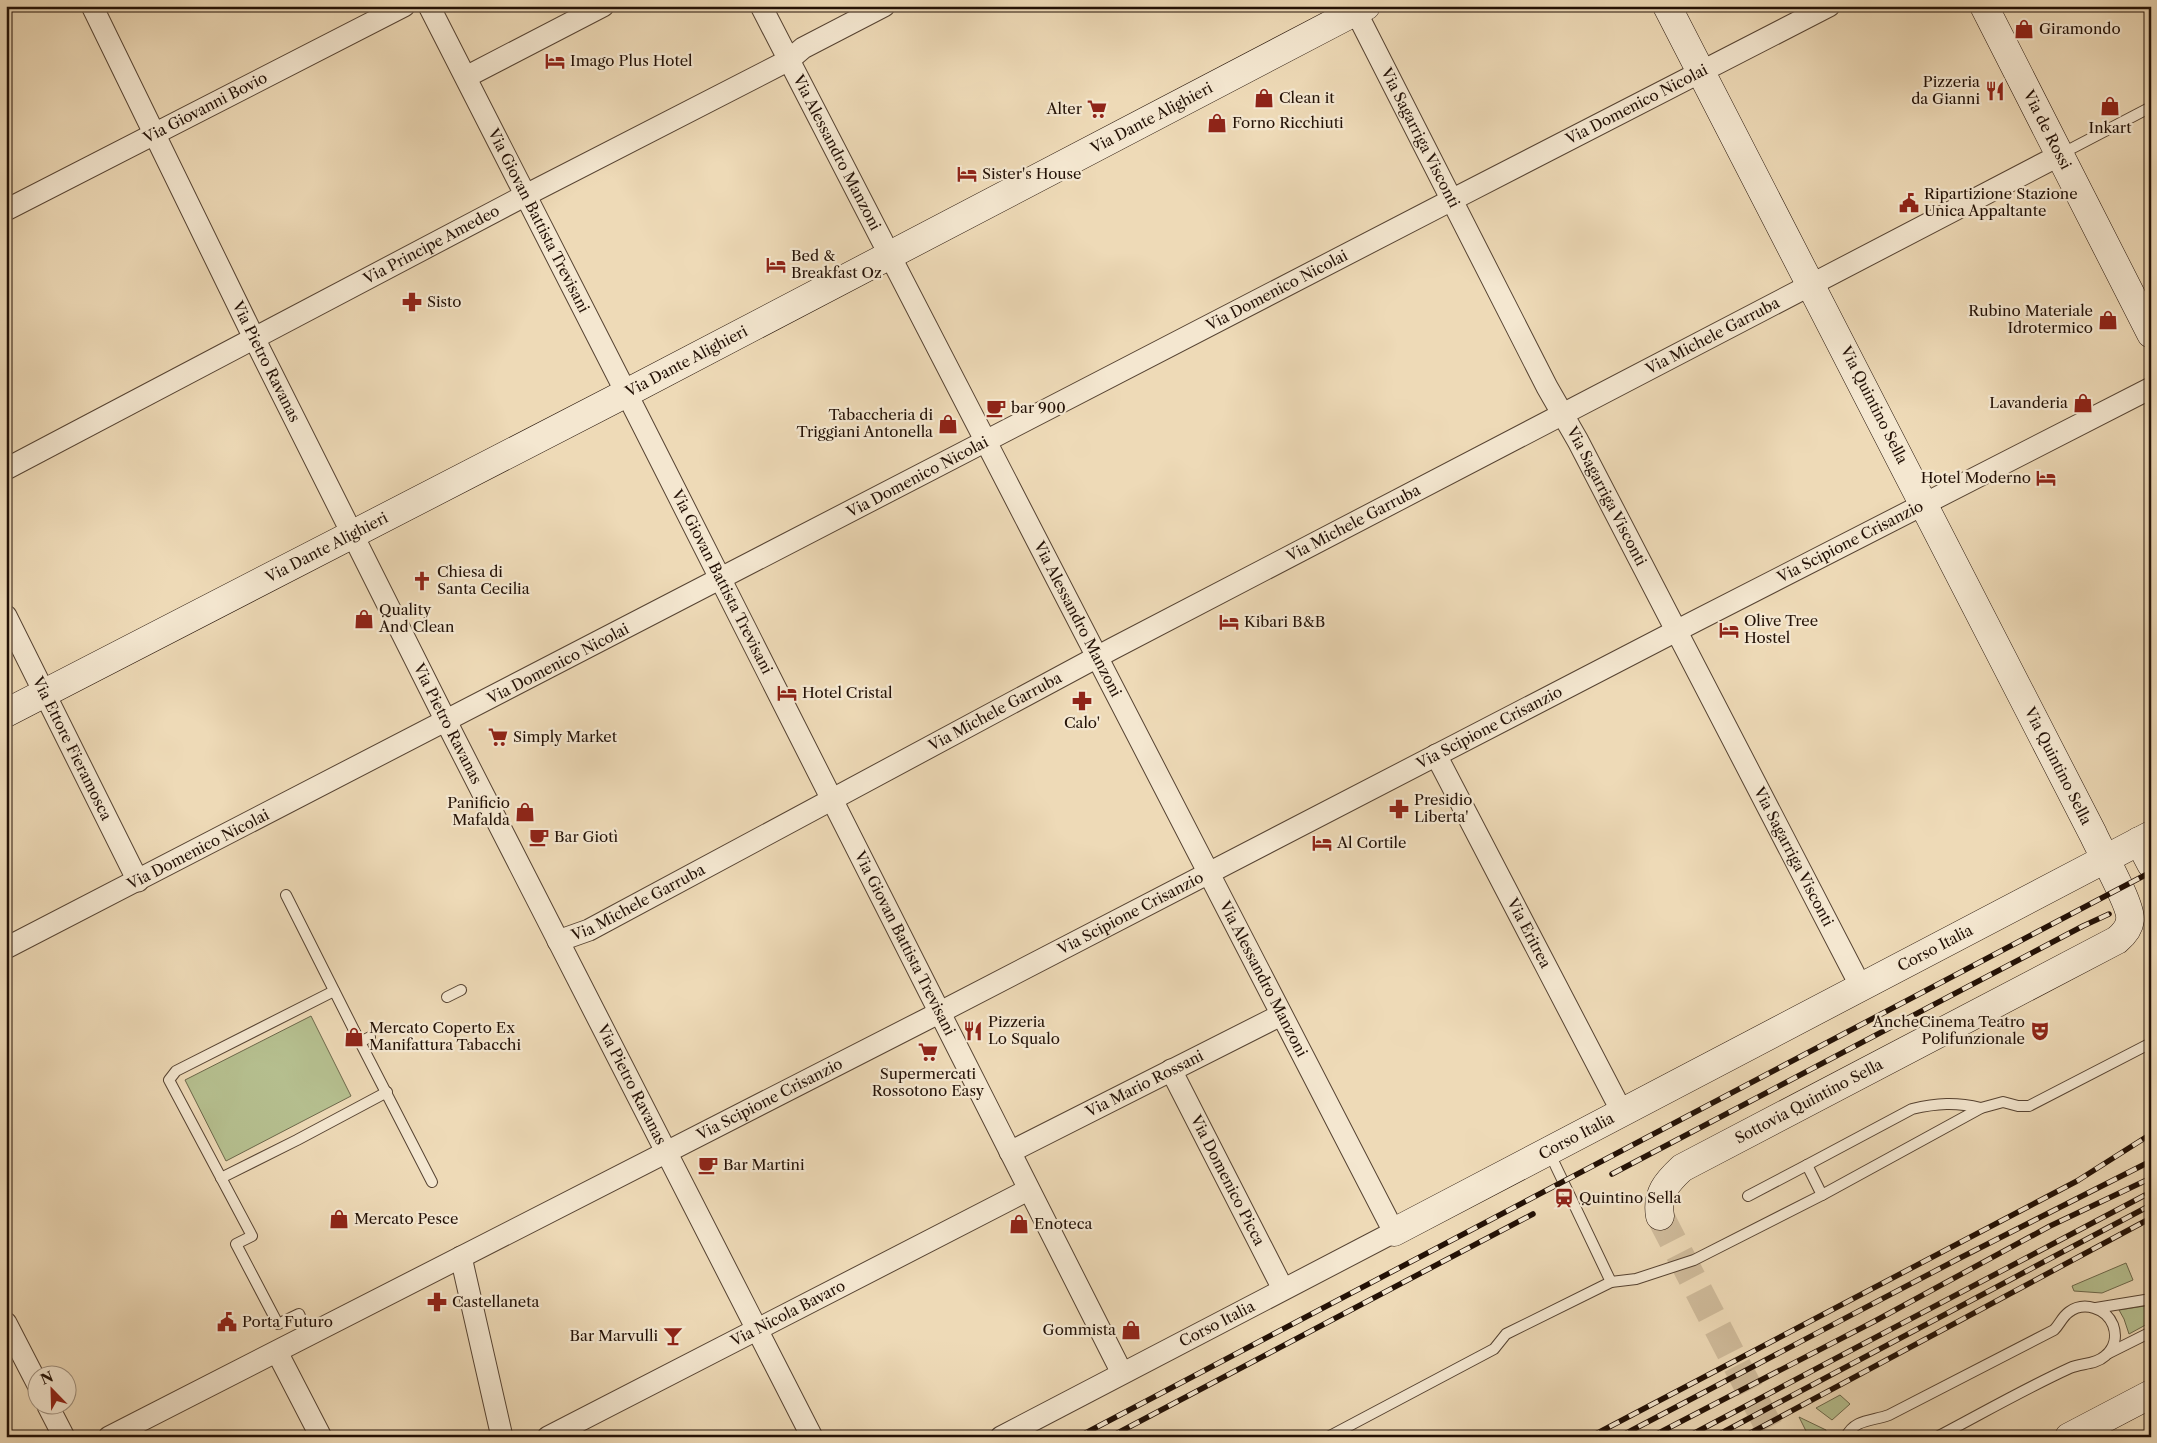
<svg xmlns="http://www.w3.org/2000/svg" width="2157" height="1443" font-family="'Libre Caslon Text',serif">
	<rect width="100%" height="100%" fill="#eedab7"/>
	<filter id="stains"><feTurbulence type="fractalNoise" baseFrequency=".004" numOctaves="4"/><feColorMatrix values="0 0 0 0 .2 0 0 0 0 .09 0 0 0 0 .02 0 0 0 .5 -.17"/></filter>
	<radialGradient id="worn" r=".72"><stop offset=".6" stop-color="#630" stop-opacity="0"/><stop offset="1" stop-color="#630" stop-opacity=".3"/></radialGradient>
	<g fill="#b6c090" stroke="#6c684b">
		<polygon points="311,1016 351,1096 226,1161 185,1080"/>
		<polygon points="2126,1263 2133,1280 2102,1293 2074,1291 2072,1286"/>
		<polygon points="2151,1305 2151,1322 2129,1334 2124,1319 2119,1310"/>
		<polygon points="1840,1395 1850,1404 1832,1420 1816,1408"/>
		<polygon points="1799,1417 1826,1430 1825,1437 1809,1437"/>
	</g>
	<g fill="none" stroke-linecap="round" stroke-linejoin="round">
		<polyline stroke="#d0bc9c" stroke-width="28" stroke-dasharray="28 14" stroke-linecap="butt" points="1660,1216 1774,1437"/>
		<defs>
			<g id="lane">
				<polyline points="2061,154 2151,107"/>
				<polyline points="286,895 360,1042 370,1037"/>
				<polyline points="447,997 461,990"/>
				<polyline points="360,1042 432,1182"/>
				<polyline points="1549,1152 1611,1282"/>
				<polyline points="221,1178 297,1140 387,1092"/>
				<path d="M 1822,1195 L 1807,1165 L 1912,1109 C 1937,1103 1956,1102 1981,1108"/>
				<polyline points="1748,1196 1807,1165"/>
				<polyline points="2096,1308 2151,1299"/>
				<polyline points="309,1336 299,1314 278,1324 236,1244 252,1236 169,1080 176,1071 334,991"/>
				<polyline points="2109,1353 2151,1332"/>
				<polyline points="1328,1437 1494,1349 1506,1334 1611,1282 1636,1279 1694,1260 1822,1195 1981,1108 2003,1102 2018,1106 2029,1106 2151,1043"/>
				<path d="M 1846,1437 C 1854,1419 1873,1421 1889,1415 L 2054,1330 C 2060,1324 2062,1317 2069,1312 C 2084,1301 2106,1308 2113,1325 C 2117,1336 2115,1348 2105,1356 C 2095,1365 2081,1363 2070,1368 C 2024,1389 1981,1414 1937,1437"/>
			</g>
			<g id="street">
				<path id="s1" d="M 92,6 L 254,338 L 454,737 L 812,1437"/>
				<path id="s2" d="M 429,6 L 637,414 L 1122,1373"/>
				<path id="s3" d="M 761,6 L 1394,1232 L 1001,1437"/>
				<path id="s4" d="M 1353,6 L 1547,387 L 1578,441 L 1861,987"/>
				<polyline points="466,77 603,6"/>
				<path id="s5" d="M 6,210 L 404,6"/>
				<path id="s6" d="M 6,469 L 526,195 L 789,60 L 803,48 L 884,6"/>
				<path id="s7" d="M 6,616 L 138,881"/>
				<path id="s8" d="M 1436,755 L 1622,1112"/>
				<path id="s9" d="M 558,941 L 589,930 L 1112,649 L 2060,155"/>
				<path id="s10" d="M 6,948 C 616,637 1220,317 1829,6"/>
				<path id="s11" d="M 1171,1070 L 1283,1289"/>
				<path id="s12" d="M 1010,1152 L 1281,1015"/>
				<polyline points="461,1257 502,1437"/>
				<polyline points="6,1323 38,1385"/>
				<polyline points="277,1352 321,1437"/>
				<polyline points="48,1406 64,1437"/>
				<path id="s13" d="M 109,1437 L 925,1020 L 1676,631 L 2151,388"/>
				<path id="s14" d="M 548,1437 L 1028,1190"/>
			</g>
			<g id="secondary">
				<path id="s15" d="M 1984,6 L 2151,334"/>
				<path id="s16" d="M 6,713 L 613,400 L 1366,6"/>
				<polyline points="2139,841 2151,864"/>
				<path id="s17" d="M 1660,1216 C 1656,1194 1667,1182 1682,1168 L 2117,940 C 2123,935 2129,929 2130,920 C 2132,906 2100,850 2093,834 L 1667,6"/>
				<path id="s18" d="M 1394,1232 L 2151,835"/>
				<polyline points="2069,1437 2151,1394"/>
			</g>
		</defs>
		<use href="#lane" stroke="#564332" stroke-width="12"/>
		<use href="#street" stroke="#564332" stroke-width="23"/>
		<use href="#secondary" stroke="#231106" stroke-width="29"/>
		<use href="#lane" stroke="#f4e7d0" stroke-width="10"/>
		<use href="#street" stroke="#f4e7d0" stroke-width="21"/>
		<use href="#secondary" stroke="#f4e7d0" stroke-width="28"/>
		<defs>
			<g id="rail">
				<polyline points="1612,1174 2083,926 2109,914"/>
				<polyline points="1078,1437 2151,872"/>
				<polyline points="1110,1437 1533,1214"/>
				<polyline points="1590,1437 2077,1181 2151,1134"/>
				<polyline points="1619,1437 1958,1259 2151,1161"/>
				<polyline points="1651,1437 1875,1321 2050,1226 2151,1178"/>
				<polyline points="1687,1437 2151,1192"/>
				<polyline points="1714,1437 2151,1205"/>
				<polyline points="1743,1437 2151,1218"/>
			</g>
		</defs>
		<use href="#rail" stroke="#231106" stroke-width="5.5"/>
		<use href="#rail" stroke="#f4e7d0" stroke-width="4" stroke-dasharray="11" stroke-linecap="butt"/>
	</g>
	<defs>
		<symbol id="shop-bare" viewBox="-9 -9 18 18"><path d="M-5-2.5h2.3a2.7 3.5 0 0 1 5.4 0H5L5.5 6h-11ZM-1.5-2.5h3a1.5 2.3 0 0 0-3 0Z" fill="#8f2418" stroke="#f4e7d0" stroke-width="2.5" paint-order="stroke"/></symbol>
		<symbol id="hotel-bare" viewBox="-9 -9 18 18"><path d="M-6-4.5h1.5V1H6V5H4.5V3h-9V5H-6ZM-4 0a1.8 1.8 0 1 1 3.6 0ZM.5 0V-2.5h3Q6-2.5 6 0Z" fill="#8f2418" stroke="#f4e7d0" stroke-width="2.5" paint-order="stroke"/></symbol>
		<symbol id="restaurant-bare" viewBox="-9 -9 18 18"><path d="M-5-6h1v4h1v-4h1v4h1v-4h1v5L-1.5 .5V6h-2V.5L-5-1ZM5-6V6H3V1.5H1.5Q1.5-4 5-6Z" fill="#8f2418" stroke="#f4e7d0" stroke-width="2.5" paint-order="stroke"/></symbol>
		<symbol id="supermarket-bare" viewBox="-9 -9 18 18"><path d="M-6-5.5h2.5l.6 2H6L4.5 2H-2.5L-4.4-4H-6ZM-1.5 3.2a1.3 1.3 0 1 0 .1 0ZM3 3.2a1.3 1.3 0 1 0 .1 0Z" fill="#8f2418" stroke="#f4e7d0" stroke-width="2.5" paint-order="stroke"/></symbol>
		<symbol id="civic-bare" viewBox="-9 -9 18 18"><path d="M-.6-6.5H3V-4.5H.6V-3L4-1V1h2V6H-6V1h2V-1L-.6-3ZM-1.2 2.5V6h2.4V2.5Z" fill="#8f2418" stroke="#f4e7d0" stroke-width="2.5" paint-order="stroke"/></symbol>
		<symbol id="pharmacy-bare" viewBox="-9 -9 18 18"><path d="M-2-6h4v4h4v4h-4v4h-4v-4h-4v-4h4Z" fill="#8f2418" stroke="#f4e7d0" stroke-width="2.5" paint-order="stroke"/></symbol>
		<symbol id="cafe-bare" viewBox="-9 -9 18 18"><path d="M-5.5-4.5H6V0H3Q3 3.5 0 3.5H-2.5Q-5.5 3.5-5.5 0ZM3-3.2v2h1.7v-2ZM-6 4.5H4V6H-6Z" fill="#8f2418" stroke="#f4e7d0" stroke-width="2.5" paint-order="stroke"/></symbol>
		<symbol id="church-bare" viewBox="-9 -9 18 18"><path d="M-1.2-6h2.4v3.5h3.3v2.4h-3.3V6h-2.4V-.1h-3.3v-2.4h3.3Z" fill="#8f2418" stroke="#f4e7d0" stroke-width="2.5" paint-order="stroke"/></symbol>
		<symbol id="theatre-bare" viewBox="-9 -9 18 18"><path d="M-5-5.5Q0-4 5-5.5V0Q5 5 0 6Q-5 5-5 0ZM-3.3-2.5H-1v1.5H-3.3ZM1-2.5H3.3v1.5H1ZM-2.8 1Q0 5.5 2.8 1Z" fill="#8f2418" stroke="#f4e7d0" stroke-width="2.5" paint-order="stroke"/></symbol>
		<symbol id="station-bare" viewBox="-9 -9 18 18"><path d="M-3-6H3Q5-6 5-4V2Q5 4 3 4L4.5 6H3L1.5 4h-3L-3 6H-4.5L-3 4Q-5 4-5 2V-4Q-5-6-3-6ZM-3.5-4v3h7v-3ZM-3.5 1v1.5H-2V1ZM2 1v1.5H3.5V1Z" fill="#8f2418" stroke="#f4e7d0" stroke-width="2.5" paint-order="stroke"/></symbol>
		<symbol id="bar-bare" viewBox="-9 -9 18 18"><path d="M-6-5H6L.8 .8V4.5H3.5V6h-7V4.5H-.8V.8Z" fill="#8f2418" stroke="#f4e7d0" stroke-width="2.5" paint-order="stroke"/></symbol>
	</defs>
	<g fill-rule="evenodd">
		<use href="#shop-bare" x="2010" y="15" width="28" height="28"/>
		<use href="#hotel-bare" x="541" y="47" width="28" height="28"/>
		<use href="#restaurant-bare" x="1981" y="77" width="28" height="28"/>
		<use href="#shop-bare" x="1250" y="84" width="28" height="28"/>
		<use href="#shop-bare" x="2096" y="92" width="28" height="28"/>
		<use href="#supermarket-bare" x="1083" y="95" width="28" height="28"/>
		<use href="#shop-bare" x="1203" y="109" width="28" height="28"/>
		<use href="#hotel-bare" x="953" y="160" width="28" height="28"/>
		<use href="#civic-bare" x="1895" y="189" width="28" height="28"/>
		<use href="#hotel-bare" x="762" y="251" width="28" height="28"/>
		<use href="#pharmacy-bare" x="398" y="288" width="28" height="28"/>
		<use href="#shop-bare" x="2094" y="306" width="28" height="28"/>
		<use href="#shop-bare" x="2069" y="389" width="28" height="28"/>
		<use href="#cafe-bare" x="982" y="394" width="28" height="28"/>
		<use href="#shop-bare" x="934" y="410" width="28" height="28"/>
		<use href="#hotel-bare" x="2032" y="464" width="28" height="28"/>
		<use href="#church-bare" x="408" y="567" width="28" height="28"/>
		<use href="#shop-bare" x="350" y="605" width="28" height="28"/>
		<use href="#hotel-bare" x="1215" y="608" width="28" height="28"/>
		<use href="#hotel-bare" x="1715" y="616" width="28" height="28"/>
		<use href="#hotel-bare" x="773" y="679" width="28" height="28"/>
		<use href="#pharmacy-bare" x="1068" y="687" width="28" height="28"/>
		<use href="#supermarket-bare" x="484" y="723" width="28" height="28"/>
		<use href="#pharmacy-bare" x="1385" y="795" width="28" height="28"/>
		<use href="#shop-bare" x="511" y="798" width="28" height="28"/>
		<use href="#cafe-bare" x="525" y="823" width="28" height="28"/>
		<use href="#hotel-bare" x="1308" y="829" width="28" height="28"/>
		<use href="#restaurant-bare" x="959" y="1017" width="28" height="28"/>
		<use href="#theatre-bare" x="2026" y="1017" width="28" height="28"/>
		<use href="#shop-bare" x="340" y="1023" width="28" height="28"/>
		<use href="#supermarket-bare" x="914" y="1038" width="28" height="28"/>
		<use href="#cafe-bare" x="694" y="1151" width="28" height="28"/>
		<use href="#station-bare" x="1550" y="1184" width="28" height="28"/>
		<use href="#shop-bare" x="325" y="1205" width="28" height="28"/>
		<use href="#shop-bare" x="1005" y="1210" width="28" height="28"/>
		<use href="#pharmacy-bare" x="423" y="1288" width="28" height="28"/>
		<use href="#civic-bare" x="213" y="1308" width="28" height="28"/>
		<use href="#shop-bare" x="1117" y="1316" width="28" height="28"/>
		<use href="#bar-bare" x="659" y="1322" width="28" height="28"/>
	</g>
	<g text-anchor="middle" stroke-width="4.5" stroke-linejoin="round" paint-order="stroke">
		<g font-size="15" fill="#231106" stroke="#f4e7d0" text-anchor="start">
			<text x="2039" y="34">Giramondo</text>
			<text x="570" y="66">Imago Plus Hotel</text>
			<text x="1980" y="87" text-anchor="end">Pizzeria<tspan x="1980" dy="17">da Gianni</tspan></text>
			<text x="1279" y="103">Clean it</text>
			<text x="1082" y="114" text-anchor="end">Alter</text>
			<text x="1232" y="128">Forno Ricchiuti</text>
			<text x="2110" y="133" text-anchor="middle">Inkart</text>
			<text x="982" y="179">Sister's House</text>
			<text x="1924" y="199">Ripartizione Stazione<tspan x="1924" dy="17">Unica Appaltante</tspan></text>
			<text x="791" y="261">Bed &amp;<tspan x="791" dy="17">Breakfast Oz</tspan></text>
			<text x="427" y="307">Sisto</text>
			<text x="2093" y="316" text-anchor="end">Rubino Materiale<tspan x="2093" dy="17">Idrotermico</tspan></text>
			<text x="2068" y="408" text-anchor="end">Lavanderia</text>
			<text x="1011" y="413">bar 900</text>
			<text x="933" y="420" text-anchor="end">Tabaccheria di<tspan x="933" dy="17">Triggiani Antonella</tspan></text>
			<text x="2031" y="483" text-anchor="end">Hotel Moderno</text>
			<text x="437" y="577">Chiesa di<tspan x="437" dy="17">Santa Cecilia</tspan></text>
			<text x="379" y="615">Quality<tspan x="379" dy="17">And Clean</tspan></text>
			<text x="1744" y="626">Olive Tree<tspan x="1744" dy="17">Hostel</tspan></text>
			<text x="1244" y="627">Kibari B&amp;B</text>
			<text x="802" y="698">Hotel Cristal</text>
			<text x="1082" y="728" text-anchor="middle">Calo'</text>
			<text x="513" y="742">Simply Market</text>
			<text x="1414" y="805">Presidio<tspan x="1414" dy="17">Liberta'</tspan></text>
			<text x="510" y="808" text-anchor="end">Panificio<tspan x="510" dy="17">Mafalda</tspan></text>
			<text x="554" y="842">Bar Giotì</text>
			<text x="1337" y="848">Al Cortile</text>
			<text x="988" y="1027">Pizzeria<tspan x="988" dy="17">Lo Squalo</tspan></text>
			<text x="2025" y="1027" text-anchor="end">AncheCinema Teatro<tspan x="2025" dy="17">Polifunzionale</tspan></text>
			<text x="369" y="1033">Mercato Coperto Ex<tspan x="369" dy="17">Manifattura Tabacchi</tspan></text>
			<text x="928" y="1079" text-anchor="middle">Supermercati<tspan x="928" dy="17">Rossotono Easy</tspan></text>
			<text x="723" y="1170">Bar Martini</text>
			<text x="1579" y="1203">Quintino Sella</text>
			<text x="354" y="1224">Mercato Pesce</text>
			<text x="1034" y="1229">Enoteca</text>
			<text x="452" y="1307">Castellaneta</text>
			<text x="242" y="1327">Porta Futuro</text>
			<text x="1116" y="1335" text-anchor="end">Gommista</text>
			<text x="658" y="1341" text-anchor="end">Bar Marvulli</text>
		</g>
		<g font-size="15" fill="#231106" stroke="#f4e7d0">
			<text dy="5" stroke="none"><textPath href="#s10" startOffset="1836">Via Domenico Nicolai</textPath></text>
			<text dy="5" stroke="none"><textPath href="#s5" startOffset="224">Via Giovanni Bovio</textPath></text>
			<text dy="5" stroke="none"><textPath href="#s16" startOffset="1291">Via Dante Alighieri</textPath></text>
			<text dy="5" stroke="none"><textPath href="#s15" startOffset="139">Via de Rossi</textPath></text>
			<text dy="5" stroke="none"><textPath href="#s4" startOffset="148">Via Sagarriga Visconti</textPath></text>
			<text dy="5" stroke="none"><textPath href="#s3" startOffset="165">Via Alessandro Manzoni</textPath></text>
			<text dy="5" stroke="none"><textPath href="#s2" startOffset="241">Via Giovan Battista Trevisani</textPath></text>
			<text dy="5" stroke="none"><textPath href="#s6" startOffset="481">Via Principe Amedeo</textPath></text>
			<text dy="5" stroke="none"><textPath href="#s10" startOffset="1431">Via Domenico Nicolai</textPath></text>
			<text dy="5" stroke="none"><textPath href="#s9" startOffset="1304">Via Michele Garruba</textPath></text>
			<text dy="5" stroke="none"><textPath href="#s16" startOffset="766">Via Dante Alighieri</textPath></text>
			<text dy="5" stroke="none"><textPath href="#s1" startOffset="396">Via Pietro Ravanas</textPath></text>
			<text transform="translate(1874 405) rotate(63)" y="5">Via Quintino Sella</text>
			<text dy="5" stroke="none"><textPath href="#s10" startOffset="1026">Via Domenico Nicolai</textPath></text>
			<text dy="5" stroke="none"><textPath href="#s4" startOffset="552">Via Sagarriga Visconti</textPath></text>
			<text dy="5" stroke="none"><textPath href="#s9" startOffset="899">Via Michele Garruba</textPath></text>
			<text dy="5" stroke="none"><textPath href="#s13" startOffset="1958">Via Scipione Crisanzio</textPath></text>
			<text dy="5" stroke="none"><textPath href="#s16" startOffset="361">Via Dante Alighieri</textPath></text>
			<text dy="5" stroke="none"><textPath href="#s2" startOffset="646">Via Giovan Battista Trevisani</textPath></text>
			<text dy="5" stroke="none"><textPath href="#s3" startOffset="690">Via Alessandro Manzoni</textPath></text>
			<text dy="5" stroke="none"><textPath href="#s10" startOffset="621">Via Domenico Nicolai</textPath></text>
			<text dy="5" stroke="none"><textPath href="#s9" startOffset="494">Via Michele Garruba</textPath></text>
			<text dy="5" stroke="none"><textPath href="#s1" startOffset="801">Via Pietro Ravanas</textPath></text>
			<text dy="5" stroke="none"><textPath href="#s13" startOffset="1552">Via Scipione Crisanzio</textPath></text>
			<text dy="5" stroke="none"><textPath href="#s7" startOffset="148">Via Ettore Fieramosca</textPath></text>
			<text transform="translate(2058 766) rotate(63)" y="5">Via Quintino Sella</text>
			<text dy="5" stroke="none"><textPath href="#s10" startOffset="216">Via Domenico Nicolai</textPath></text>
			<text dy="5" stroke="none"><textPath href="#s4" startOffset="958">Via Sagarriga Visconti</textPath></text>
			<text dy="5" stroke="none"><textPath href="#s9" startOffset="89">Via Michele Garruba</textPath></text>
			<text dy="5" stroke="none"><textPath href="#s13" startOffset="1148">Via Scipione Crisanzio</textPath></text>
			<text dy="5" stroke="none"><textPath href="#s8" startOffset="201">Via Eritrea</textPath></text>
			<text dy="5" stroke="none"><textPath href="#s2" startOffset="1051">Via Giovan Battista Trevisani</textPath></text>
			<text dy="5" stroke="none"><textPath href="#s18" startOffset="611">Corso Italia</textPath></text>
			<text dy="5" stroke="none"><textPath href="#s3" startOffset="1095">Via Alessandro Manzoni</textPath></text>
			<text dy="5" stroke="none"><textPath href="#s12" startOffset="151">Via Mario Rossani</textPath></text>
			<text dy="5" stroke="none"><textPath href="#s1" startOffset="1206">Via Pietro Ravanas</textPath></text>
			<text dy="5" stroke="none"><textPath href="#s13" startOffset="742">Via Scipione Crisanzio</textPath></text>
			<text dy="5" stroke="none"><textPath href="#s17" startOffset="199">Sottovia Quintino Sella</textPath></text>
			<text dy="5" stroke="none"><textPath href="#s18" startOffset="206">Corso Italia</textPath></text>
			<text dy="5" stroke="none"><textPath href="#s11" startOffset="124">Via Domenico Picca</textPath></text>
			<text dy="5" stroke="none"><textPath href="#s14" startOffset="270">Via Nicola Bavaro</textPath></text>
			<text transform="translate(1217 1324) rotate(-27)" y="5">Corso Italia</text>
		</g>
	</g>
	<rect width="2157" height="1443" fill="none" stroke="#eedab7" stroke-width="25"/>
	<rect x="8" y="8" width="2142" height="1428" fill="none" stroke="#231106" stroke-width="2.5"/>
	<rect x="12" y="12" width="2132" height="1418" fill="none" stroke="#231106"/>
	<g transform="translate(52 1390) rotate(337)"><circle r="24" fill="#f4e7d0" stroke="#a0917f"/>
	<path d="M0-4L9 19L0 12L-9 19Z" fill="#8f2418"/>
	<text y="-8" font-size="14" font-weight="bold" text-anchor="middle" fill="#231106">N</text>
	</g>
	<rect width="100%" height="100%" filter="url(#stains)"/>
	<rect width="100%" height="100%" fill="url(#worn)"/>
</svg>
